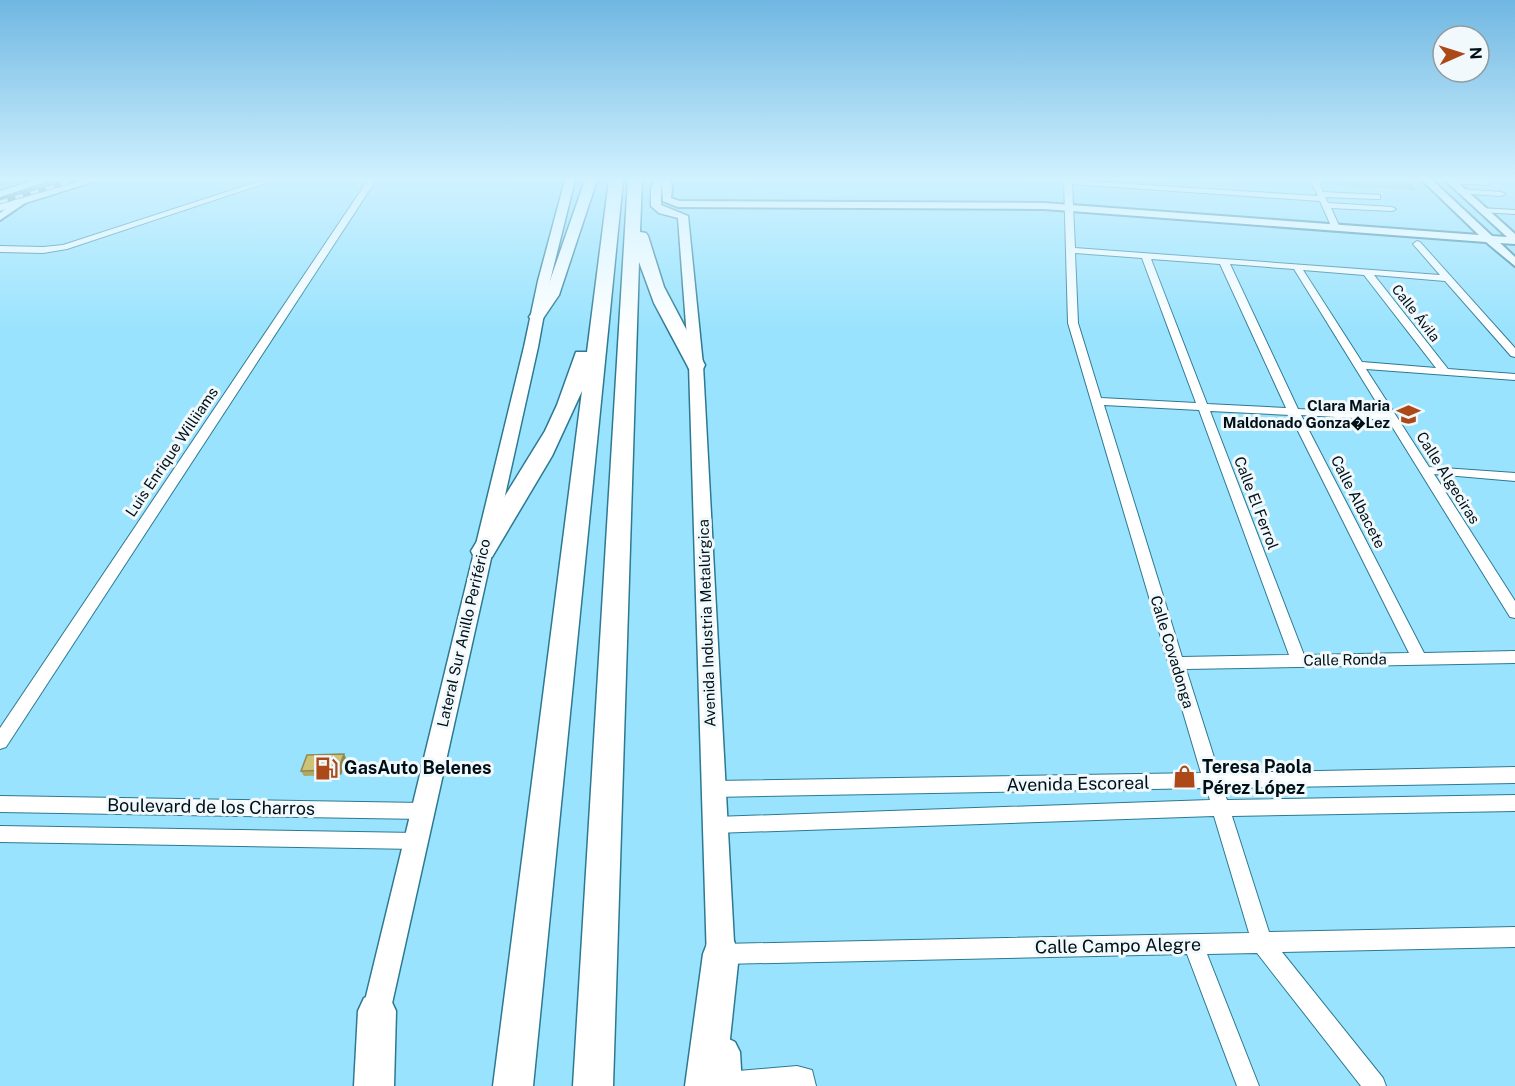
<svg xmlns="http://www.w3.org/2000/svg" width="1515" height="1086" font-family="'Public Sans',sans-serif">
	<rect width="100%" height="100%" fill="#99e3fe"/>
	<polygon fill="#6bb994" points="1322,180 1409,180 1416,190 1324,184"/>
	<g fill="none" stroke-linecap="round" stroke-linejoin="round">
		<defs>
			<g id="minor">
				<polygon points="263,180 275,180 67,249 43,253 0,252 0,246 43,247 63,245"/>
				<polygon points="368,180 376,180 6,747 0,749 0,728"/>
				<path d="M 1064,180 L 1318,196 L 1310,180 L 1318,180 L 1323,192 L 1380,195 L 1380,199 L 1377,199 L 1325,197 L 1328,203 L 1392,207 L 1396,209 L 1392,211 L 1331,208 L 1340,228 L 1336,230 L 1332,228 L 1320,201 L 1072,184 L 1075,248 L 1440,275 L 1413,244 L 1417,241 L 1420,242 L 1515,348 L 1515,357 L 1511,356 L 1445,281 L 1374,275 L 1448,369 L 1515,374 L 1515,380 L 1366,369 L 1429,467 L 1515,473 L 1515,481 L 1434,474 L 1515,601 L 1515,618 L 1510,617 L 1388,420 L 1301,415 L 1424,653 L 1515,651 L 1515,663 L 1186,669 L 1219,773 L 1515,767 L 1515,783 L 1223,788 L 1227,800 L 1515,795 L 1515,811 L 1232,816 L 1269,932 L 1515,927 L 1515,947 L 1282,952 L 1383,1078 L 1386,1086 L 1361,1086 L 1257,953 L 1207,954 L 1259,1086 L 1237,1086 L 1187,954 L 722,964 L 715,961 L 712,954 L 715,947 L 722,944 L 1249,933 L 1214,816 L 715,833 L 709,831 L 706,825 L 709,819 L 715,817 L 1210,800 L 1206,788 L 713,797 L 707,794 L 704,789 L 707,784 L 713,781 L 1201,773 L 1068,323 ZM 1075,253 L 1142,258 L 1196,403 L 1101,398 L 1078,323 ZM 1151,259 L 1220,264 L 1286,408 L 1207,404 ZM 1230,264 L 1294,269 L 1383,413 L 1298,409 ZM 1303,270 L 1364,275 L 1436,368 L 1362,362 ZM 1104,405 L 1199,410 L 1289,655 L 1182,657 ZM 1210,411 L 1290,415 L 1409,653 L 1304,655 Z"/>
				<polygon points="1446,181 1479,180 1492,183 1488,185 1450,183"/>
				<polygon points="1461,189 1501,192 1505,194 1501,196 1458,193 1458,189"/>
				<polygon points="1479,208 1515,210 1515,214 1482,212 1479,212"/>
				<polygon points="0,796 423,803 429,805 432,811 429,817 423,819 0,812"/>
				<polygon points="0,826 416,833 423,835 425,841 423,847 416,849 0,842"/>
				<polygon points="797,1066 812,1070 816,1086 717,1086 716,1083 719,1075 727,1072"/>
			</g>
			<g id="tertiary">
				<polygon points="660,180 669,180 672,186 671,198 679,201 1044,203 1479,235 1422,180 1432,180 1492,236 1507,237 1445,180 1455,180 1515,234 1515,244 1500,243 1515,257 1515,266 1486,242 1044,209 678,207 663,201 662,186"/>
				<polygon points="17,201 25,203 0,220 0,213"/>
			</g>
			<g id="secondary">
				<polygon points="35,180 52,180 0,197 0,191"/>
				<polygon points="82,180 99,180 0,211 0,205"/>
				<polygon points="565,180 575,180 550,281 538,347 389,1017 385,1027 375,1031 365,1027 361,1017 524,347 538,281"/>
				<polygon points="655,180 665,180 661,188 661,205 688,216 703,365 735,961 731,971 721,975 711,971 707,961 689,365 678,218 659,213 651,206 651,188"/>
				<polygon points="725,1037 735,1042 740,1052 742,1086 712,1086 710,1052 715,1042"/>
			</g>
			<g id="primary">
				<polygon points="67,180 86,180 0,208 0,200"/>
				<polygon points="585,180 597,180 559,295 542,320 532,320 529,317 545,295"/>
			</g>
			<g id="motorway">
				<polygon points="609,180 623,180 533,1086 493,1086 582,391 552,456 492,557 483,559 474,557 471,551 545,431 557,405 576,352 587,352"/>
				<polygon points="628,180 642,180 640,232 646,233 648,236 664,287 705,365 703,369 689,369 687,365 654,303 639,262 613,1086 573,1086"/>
				<polygon points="721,936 734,941 739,954 725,1086 685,1086 703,954 708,941"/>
				<polygon points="377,992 390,998 396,1011 394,1086 354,1086 358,1011 364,998"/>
			</g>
		</defs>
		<use href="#minor" stroke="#2d7991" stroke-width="2"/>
		<use href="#tertiary" stroke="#2d7991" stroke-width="4"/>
		<use href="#secondary" stroke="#2d7991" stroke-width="3"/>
		<use href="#primary" stroke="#2d7991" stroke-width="3"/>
		<use href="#motorway" stroke="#2d7991" stroke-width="3"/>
		<use href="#minor" fill="#fff" fill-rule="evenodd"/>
		<use href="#tertiary" fill="#fff" fill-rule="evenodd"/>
		<use href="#secondary" fill="#fff" fill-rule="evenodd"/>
		<use href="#primary" fill="#fff" fill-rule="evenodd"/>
		<use href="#motorway" fill="#fff" fill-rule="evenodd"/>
		<defs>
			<polyline id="rail" points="0,202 76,180"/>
		</defs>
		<use href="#rail" stroke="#4b7788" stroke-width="4.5"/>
		<use href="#rail" stroke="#f1f9fd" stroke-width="3" stroke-dasharray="8" stroke-linecap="butt"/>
	</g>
	<polygon fill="#b0a865" points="347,760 341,775 304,776 301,771"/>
	<g fill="#908853">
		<polygon points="0,180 7,180 0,187"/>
		<polygon points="344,754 347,760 341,775 338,770"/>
	</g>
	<polygon fill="#cdc376" stroke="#908853" stroke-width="1.5" points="344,754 338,770 301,771 307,755"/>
	<linearGradient id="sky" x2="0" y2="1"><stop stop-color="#70b7e2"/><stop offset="0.54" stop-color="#d1f2ff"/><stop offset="1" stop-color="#d1f2ff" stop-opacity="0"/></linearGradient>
	<rect width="1515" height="332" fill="url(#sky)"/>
	<defs>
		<symbol id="school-bare" viewBox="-9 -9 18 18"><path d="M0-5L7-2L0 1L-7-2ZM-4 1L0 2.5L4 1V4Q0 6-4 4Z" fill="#ad4818" stroke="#f1f9fd" stroke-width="2.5" paint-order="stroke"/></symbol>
		<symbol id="fuel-bare" viewBox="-9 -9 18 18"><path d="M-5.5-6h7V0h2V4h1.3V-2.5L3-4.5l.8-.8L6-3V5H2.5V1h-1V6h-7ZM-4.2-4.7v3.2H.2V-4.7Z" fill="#ad4818" stroke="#f1f9fd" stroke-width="2.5" paint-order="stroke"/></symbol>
		<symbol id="shop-bare" viewBox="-9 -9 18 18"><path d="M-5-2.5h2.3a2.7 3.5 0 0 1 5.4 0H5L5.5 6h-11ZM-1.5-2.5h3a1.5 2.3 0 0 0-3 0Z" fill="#ad4818" stroke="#f1f9fd" stroke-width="2.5" paint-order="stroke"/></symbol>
	</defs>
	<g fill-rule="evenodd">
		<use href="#school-bare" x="1392" y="398" width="33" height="33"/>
		<use href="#fuel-bare" x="310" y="752" width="33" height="33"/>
		<use href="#shop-bare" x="1168" y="760" width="33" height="33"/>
	</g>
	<g text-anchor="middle" stroke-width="6" stroke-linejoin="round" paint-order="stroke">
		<g font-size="14" fill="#001017" stroke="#f1f9fd">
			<text transform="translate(1416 313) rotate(52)" y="5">Calle Ávila</text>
		</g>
		<g font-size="15" font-weight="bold" fill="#001017" stroke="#f1f9fd" text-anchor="end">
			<text x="1390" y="411">Clara Maria<tspan x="1390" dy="17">Maldonado Gonza�Lez</tspan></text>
		</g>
		<g font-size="15" fill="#001017" stroke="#f1f9fd">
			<text transform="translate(172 452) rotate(-56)" y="5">Luis Enrique Williiams</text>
			<text transform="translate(1448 478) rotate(58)" y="5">Calle Algeciras</text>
			<text transform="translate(1358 502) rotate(63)" y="5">Calle Albacete</text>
			<text transform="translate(1256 503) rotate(69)" y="5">Calle El Ferrol</text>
			<text transform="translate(707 623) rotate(-92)" y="5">Avenida Industria Metalúrgica</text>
			<text transform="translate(464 633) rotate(-77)" y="5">Lateral Sur Anillo Periférico</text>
			<text transform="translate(1172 652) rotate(73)" y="5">Calle Covadonga</text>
			<text transform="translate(1345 660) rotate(-1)" y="5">Calle Ronda</text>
		</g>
		<g font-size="18" font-weight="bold" fill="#001017" stroke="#f1f9fd" text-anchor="start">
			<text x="1202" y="773">Teresa Paola<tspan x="1202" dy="21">Pérez López</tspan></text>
			<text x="344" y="774">GasAuto Belenes</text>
		</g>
		<g font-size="18" fill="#001017" stroke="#f1f9fd">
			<text transform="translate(1078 784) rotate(-1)" y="6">Avenida Escoreal</text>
			<text transform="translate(211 807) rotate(1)" y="6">Boulevard de los Charros</text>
			<text transform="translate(1118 946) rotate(-1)" y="6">Calle Campo Alegre</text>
		</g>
	</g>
	<g transform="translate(1461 54) rotate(87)"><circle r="28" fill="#f1f9fd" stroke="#919ca1" stroke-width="1.5"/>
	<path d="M0-4.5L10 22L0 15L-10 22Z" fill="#ad4818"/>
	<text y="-9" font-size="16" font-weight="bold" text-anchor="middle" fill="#001017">N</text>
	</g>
</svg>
